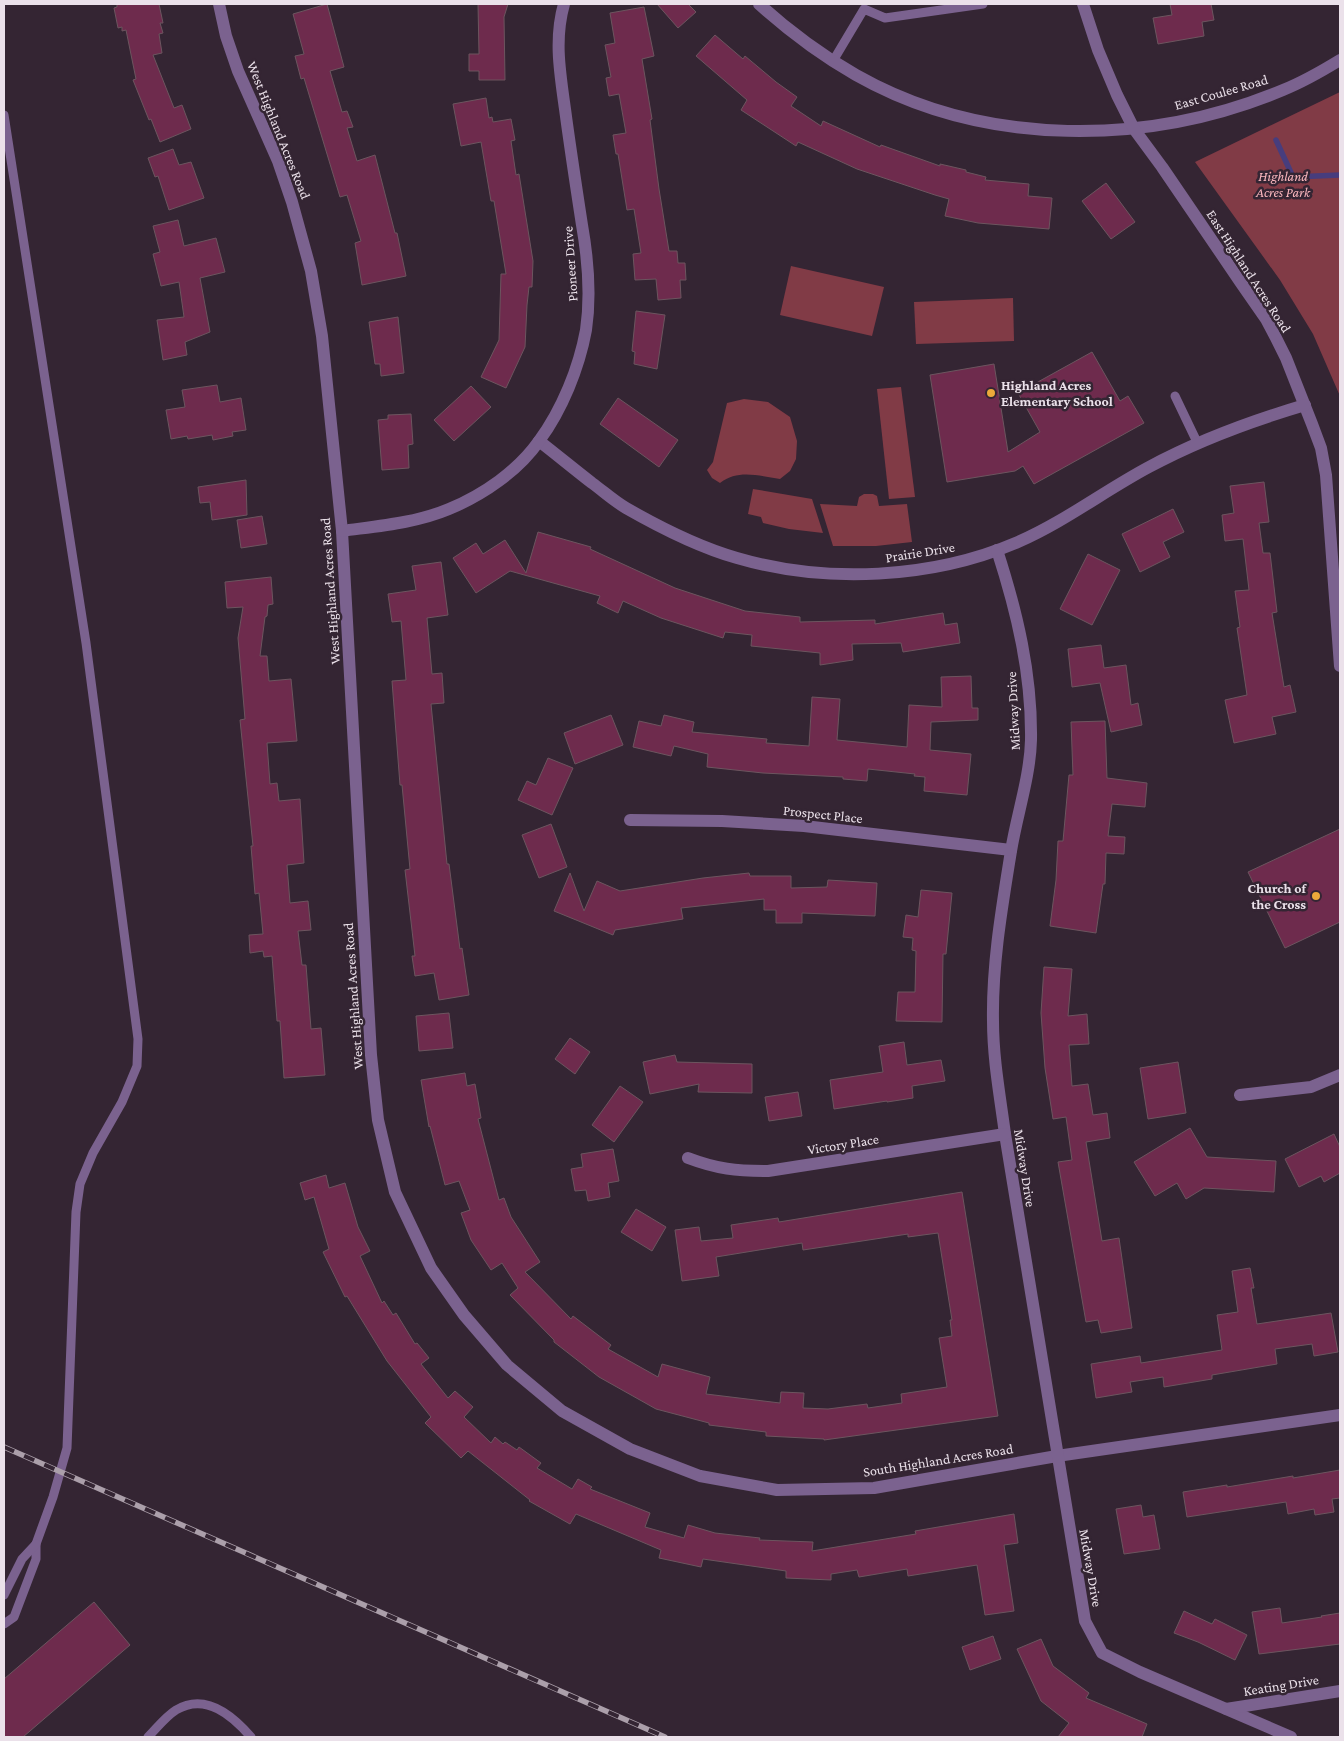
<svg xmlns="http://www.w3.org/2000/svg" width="1344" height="1741" font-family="'Crimson Pro',serif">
	<rect width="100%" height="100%" fill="#342533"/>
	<g fill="#813b46">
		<polygon points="1340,92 1340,396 1313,334 1280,280 1195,162"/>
		<polygon points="791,266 884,287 872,336 780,315"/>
		<polygon points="1013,298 1014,341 916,344 914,302"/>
		<polygon points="901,387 915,497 889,499 877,389"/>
		<path d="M 744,399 L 768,402 L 790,417 L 797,441 L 796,459 L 790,471 L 780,479 C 759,476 738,469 720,483 L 712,478 L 707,470 L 713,462 L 727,403 Z"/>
		<polygon points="753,489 812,499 823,533 789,529 763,523 761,517 748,514"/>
		<polygon points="864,494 873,494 877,496 879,506 907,504 912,542 876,546 833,546 820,504 857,506 859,497"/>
	</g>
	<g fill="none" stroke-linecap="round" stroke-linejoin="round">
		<polyline stroke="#473d7d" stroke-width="5.5" points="1276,140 1293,177 1340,175"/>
	</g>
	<g fill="#6e2b4d" stroke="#6c555f">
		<polygon points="117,4 159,4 163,23 160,23 163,33 159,34 162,53 153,55 174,108 182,105 191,129 160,142 151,119 149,120 133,80 136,79 126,30 122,31 122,27 118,28 114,8 117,7"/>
		<polygon points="327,4 344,67 330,71 342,112 347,111 353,127 347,128 357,161 375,155 395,233 397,233 406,276 362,285 355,243 361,241 347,195 340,197 304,78 301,79 295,56 304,54 293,14"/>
		<polygon points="478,4 508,4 504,17 505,80 479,80 479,71 469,71 469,54 479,54"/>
		<polygon points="657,4 688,4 696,12 678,28"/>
		<polygon points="1170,4 1211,4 1214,20 1202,22 1204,36 1158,44 1153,18 1172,15"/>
		<polygon points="644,7 654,56 642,59 652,119 650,120 659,189 669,251 677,251 678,263 685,263 686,280 680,280 681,298 658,300 656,279 635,280 633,254 641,253 634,209 627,210 618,154 616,154 613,135 626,133 619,94 609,96 606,78 611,77 605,45 615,43 610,13"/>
		<polygon points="715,35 743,59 745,56 776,82 797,97 791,106 821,126 823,121 880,147 881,145 940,166 940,164 966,170 966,172 986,177 985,180 1029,184 1028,196 1052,198 1049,229 978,223 945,216 949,199 935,195 857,169 798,142 796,146 741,110 747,100 696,56"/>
		<polygon points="486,98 489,118 492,117 493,122 511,119 515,140 511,141 516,175 519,174 533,261 532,287 529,287 527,305 525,347 506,388 481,377 499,340 501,274 506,274 494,201 491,201 481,142 461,146 453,104"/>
		<polygon points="173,149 179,165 191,162 204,198 169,210 158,176 155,177 148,158"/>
		<polygon points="1106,183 1135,222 1111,239 1082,201"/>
		<polygon points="178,220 184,246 216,238 225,272 200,278 210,332 185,342 187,355 163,360 157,320 184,317 179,282 161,286 153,254 160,252 153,226"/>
		<polygon points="636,311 665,315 657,369 634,364 635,352 632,351"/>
		<polygon points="398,317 404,373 381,376 380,364 375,364 369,322"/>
		<polygon points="1092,352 1120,401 1128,396 1144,423 1034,484 1023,466 1015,471 947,482 930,375 994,364 1008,452 1040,432 1018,393"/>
		<polygon points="217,385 220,402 241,398 246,430 232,432 233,436 213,440 212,435 188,439 187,436 171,439 166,410 185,407 182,390"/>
		<polygon points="471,386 491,407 454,441 434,420"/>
		<polygon points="618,398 678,440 659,467 600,424"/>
		<polygon points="411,414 413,444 408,445 409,468 382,470 378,420 388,419 388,415"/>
		<polygon points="246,480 247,515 212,520 210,502 200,503 198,487"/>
		<polygon points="1264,482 1269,522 1259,523 1263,553 1270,553 1277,612 1272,613 1284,687 1290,685 1296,712 1272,717 1276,734 1234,743 1225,700 1247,695 1237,628 1240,627 1235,591 1249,590 1243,539 1225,541 1222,515 1234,513 1230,486"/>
		<polygon points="1173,509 1184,532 1163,542 1170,557 1140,572 1122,534"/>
		<polygon points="262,516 267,544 241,548 237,520"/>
		<polygon points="538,532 591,547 590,549 675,588 745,611 800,617 800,622 875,620 875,624 943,613 945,625 957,623 960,643 903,652 901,643 852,644 853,660 820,665 820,653 751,646 752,635 725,632 723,638 661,618 623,601 618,613 597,603 600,596 510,571 476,593 453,558 476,543 483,554 505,540 526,573"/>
		<polygon points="1088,554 1120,570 1092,625 1060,609"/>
		<polygon points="441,562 448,615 427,618 432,674 442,673 444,703 431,704 447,864 449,864 460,949 462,948 469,995 439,1000 434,973 415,976 412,956 415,956 405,870 410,869 402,785 400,785 392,681 406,680 401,621 392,622 388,594 416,590 412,566"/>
		<polygon points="271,577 273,604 268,605 267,616 265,617 260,656 267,656 269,681 291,679 297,741 267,743 270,784 277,783 279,801 300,799 304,863 287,865 290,903 308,901 311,930 298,931 302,965 306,965 311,1029 321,1028 325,1075 284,1078 280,1021 277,1021 272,956 264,957 263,951 250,953 249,935 263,934 259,893 255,894 251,846 253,846 240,720 245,719 238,638 243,607 227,608 225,582"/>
		<polygon points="1101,645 1104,668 1126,665 1131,705 1138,703 1142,725 1111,732 1100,683 1072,687 1068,649"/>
		<polygon points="971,676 972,708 978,708 978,720 931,722 930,750 971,754 967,795 924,791 925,777 914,776 915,774 868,769 867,781 843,779 843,777 763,773 707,767 708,754 674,746 671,756 633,747 639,721 661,726 664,715 694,722 692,732 767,739 766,743 809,746 812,697 840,699 837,740 907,747 909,705 942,707 941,677"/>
		<polygon points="611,715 623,745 575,764 564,733"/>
		<polygon points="1105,721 1107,778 1147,783 1145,807 1112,804 1108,836 1125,837 1124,854 1106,853 1105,884 1103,884 1096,933 1050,926 1056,880 1058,841 1063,841 1069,775 1073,775 1071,722"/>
		<polygon points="548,758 573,768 552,815 518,800 527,781 536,785"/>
		<polygon points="551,824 567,867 539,878 522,835"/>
		<polygon points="1340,829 1340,922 1285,948 1248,872"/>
		<polygon points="570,873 584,911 597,881 620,891 703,878 749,873 750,876 791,876 791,888 827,887 828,880 877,883 875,916 802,913 802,923 776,923 776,910 764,910 764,899 681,908 683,919 615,930 613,935 554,911"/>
		<polygon points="921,890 952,893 946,954 943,954 942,1022 896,1021 898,992 915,992 916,951 912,950 913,938 903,937 906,915 918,917"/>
		<polygon points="1044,967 1072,969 1068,1016 1087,1014 1089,1044 1069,1045 1072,1086 1088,1084 1093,1115 1107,1113 1110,1138 1086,1142 1102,1241 1119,1238 1132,1328 1101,1333 1098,1320 1086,1322 1058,1162 1072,1160 1066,1117 1053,1119 1045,1068 1041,1013"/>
		<polygon points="449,1013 453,1048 419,1051 416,1016"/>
		<polygon points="570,1038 590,1052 575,1074 555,1059"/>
		<polygon points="904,1042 907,1065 941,1060 945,1081 912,1086 913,1098 887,1102 887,1101 834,1109 830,1080 883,1072 879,1046"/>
		<polygon points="675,1055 677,1062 752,1064 752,1093 698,1092 699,1084 650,1094 643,1062"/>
		<polygon points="1178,1062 1186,1113 1148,1119 1140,1068"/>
		<polygon points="465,1073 467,1086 475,1084 481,1118 478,1119 499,1200 504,1198 511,1217 540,1262 525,1272 571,1319 573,1316 611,1345 608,1349 658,1377 662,1364 710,1377 706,1394 780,1403 781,1392 804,1393 803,1408 828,1409 867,1404 868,1408 902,1403 901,1394 947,1387 939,1338 952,1336 950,1320 952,1320 938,1233 908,1237 908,1234 803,1250 802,1243 716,1257 719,1276 682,1281 675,1230 699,1227 701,1241 733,1238 731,1225 778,1218 779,1222 962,1192 998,1416 824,1440 824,1439 766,1436 766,1432 709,1425 709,1423 656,1409 599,1377 554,1342 554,1340 510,1295 518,1288 502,1263 491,1270 471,1240 461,1213 470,1210 459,1181 445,1185 430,1126 429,1127 421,1080"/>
		<polygon points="620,1086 643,1102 614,1142 592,1125"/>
		<polygon points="798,1092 802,1116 769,1121 765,1097"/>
		<polygon points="1190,1128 1207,1157 1276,1161 1274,1192 1204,1188 1186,1199 1177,1183 1155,1196 1134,1162"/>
		<polygon points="1334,1134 1340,1147 1340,1173 1324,1182 1321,1176 1299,1187 1285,1159"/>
		<polygon points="613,1149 619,1181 608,1183 610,1197 588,1201 586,1190 575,1191 571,1169 583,1167 581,1154"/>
		<polygon points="326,1175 329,1188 345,1183 358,1227 370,1251 360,1256 382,1303 384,1301 393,1315 396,1313 415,1344 417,1343 429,1358 421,1364 448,1398 455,1391 473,1407 464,1417 491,1443 495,1437 503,1444 505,1442 517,1450 519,1447 541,1463 537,1468 572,1489 578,1479 592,1487 590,1489 650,1513 645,1527 684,1538 688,1525 715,1533 760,1538 759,1540 813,1542 812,1551 916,1534 915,1531 1014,1514 1018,1543 1004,1545 1014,1611 985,1615 977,1565 908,1576 907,1569 859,1577 857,1570 831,1574 831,1580 786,1578 786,1571 703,1559 701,1567 659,1558 661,1550 576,1514 570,1524 529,1501 530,1500 468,1451 461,1458 425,1423 431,1417 387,1361 347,1296 345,1297 323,1252 329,1249 314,1197 305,1200 300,1183"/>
		<polygon points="636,1209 666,1227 652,1251 621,1232"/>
		<polygon points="1250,1268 1254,1288 1251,1288 1257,1324 1331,1313 1338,1352 1314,1356 1312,1344 1275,1349 1277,1364 1212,1375 1212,1379 1164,1387 1163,1377 1130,1382 1132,1392 1096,1398 1091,1364 1140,1356 1141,1363 1222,1350 1217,1315 1238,1312 1232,1271"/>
		<polygon points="1340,1470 1340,1498 1332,1499 1334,1512 1315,1515 1314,1509 1288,1514 1286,1502 1187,1517 1183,1492 1227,1485 1227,1487 1293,1476 1293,1478"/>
		<polygon points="1141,1505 1143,1517 1154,1515 1160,1549 1124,1554 1116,1509"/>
		<polygon points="94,1602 130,1645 23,1737 4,1737 4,1679"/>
		<polygon points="1280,1608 1282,1623 1322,1617 1321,1616 1340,1613 1340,1644 1259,1654 1252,1612"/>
		<polygon points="1184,1611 1212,1624 1215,1619 1247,1635 1235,1660 1198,1642 1174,1633"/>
		<polygon points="993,1636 1001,1659 970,1670 962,1647"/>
		<polygon points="1041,1639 1053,1666 1089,1693 1086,1698 1147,1724 1142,1737 1058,1737 1069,1723 1041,1701 1017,1649"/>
	</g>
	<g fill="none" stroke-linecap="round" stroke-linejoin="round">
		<g stroke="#7b628f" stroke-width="9">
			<polyline points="833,61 864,9 885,18 983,4"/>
			<polyline points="4,115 86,643 138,1039 137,1066 122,1102 93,1153 80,1184 76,1212 67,1448 53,1497 36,1544 36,1559 14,1617 4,1624"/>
			<polyline points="1175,396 1197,442"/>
			<polyline points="4,1595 22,1559 36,1544"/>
			<path d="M 148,1737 C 157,1728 165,1717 176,1710 C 206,1692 233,1716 251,1737"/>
		</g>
		<g stroke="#7b628f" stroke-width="12">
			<polyline points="219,4 226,36 238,71 278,161 292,202 311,271 322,336 342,531 371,1055 378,1120 395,1192 431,1268 464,1315 507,1365 562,1411 630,1449 700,1476 777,1490 874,1488 1057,1456 1340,1415"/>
			<path d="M 759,4 C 789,31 821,55 856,75 C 985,148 1149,146 1283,90 C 1303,82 1322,71 1340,60"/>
			<polyline points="1083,4 1098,50 1117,95 1134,129 1162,167 1241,283 1266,319 1276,338 1286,358 1312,424 1321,448 1326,475 1340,666"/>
			<path d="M 539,441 C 557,455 574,469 592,483 C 603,491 614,501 626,508 C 661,528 698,547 737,558 C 826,584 932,579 1018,542 C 1064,522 1104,491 1149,467 C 1199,440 1251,421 1305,405"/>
			<path d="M 342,531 C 378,526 416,523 449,509 C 483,495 518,471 539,441 C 562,410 579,368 586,330 C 591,296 588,259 582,225 C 576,186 570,147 565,109 C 560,73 554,39 564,4"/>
			<path d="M 997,550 C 1017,612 1032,674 1031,740 C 1030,777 1017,814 1011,851 C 1002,907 992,964 993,1021 C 993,1059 1000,1096 1005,1134 L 1085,1621 L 1102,1653 L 1140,1672 L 1291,1737"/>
			<polyline points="630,820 722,821 804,826 1011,850"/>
			<polyline points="1240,1095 1311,1087 1340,1075"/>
			<path d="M 688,1158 C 717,1169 736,1171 768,1171 L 1005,1134"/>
			<polyline points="1226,1709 1340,1691"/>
		</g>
		<defs>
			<polyline id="rail" points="4,1447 665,1737"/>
		</defs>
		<use href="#rail" stroke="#ab9faa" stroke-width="5.5"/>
		<use href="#rail" stroke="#342533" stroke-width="4" stroke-dasharray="11" stroke-linecap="butt"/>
	</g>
	<g fill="#eca93a" stroke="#342533" stroke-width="2">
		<circle cx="991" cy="393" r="5"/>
		<circle cx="1316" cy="896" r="5"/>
	</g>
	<g text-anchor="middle" stroke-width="5" stroke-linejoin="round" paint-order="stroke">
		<g font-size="14" fill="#ebe1ea" stroke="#342533">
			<text transform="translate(1221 92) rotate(-16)" y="5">East Coulee Road</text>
			<text transform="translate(279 130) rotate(68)" y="5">West Highland Acres Road</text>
			<text transform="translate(570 264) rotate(-94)" y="5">Pioneer Drive</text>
			<text transform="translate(1249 271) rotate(57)" y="5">East Highland Acres Road</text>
			<text transform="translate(920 552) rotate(-9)" y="5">Prairie Drive</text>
			<text transform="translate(330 591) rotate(-94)" y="5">West Highland Acres Road</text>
			<text transform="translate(1013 711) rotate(-93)" y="5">Midway Drive</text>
			<text transform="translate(823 814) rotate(6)" y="5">Prospect Place</text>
			<text transform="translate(353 996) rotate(-94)" y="5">West Highland Acres Road</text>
			<text transform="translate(843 1144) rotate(-9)" y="5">Victory Place</text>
			<text transform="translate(1025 1168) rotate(81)" y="5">Midway Drive</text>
			<text transform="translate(938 1460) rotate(-9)" y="5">South Highland Acres Road</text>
			<text transform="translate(1091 1568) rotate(80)" y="5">Midway Drive</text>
			<text transform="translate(1281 1685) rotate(-9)" y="5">Keating Drive</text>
		</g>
		<g font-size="14" font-style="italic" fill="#fbb7be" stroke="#342533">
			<text x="1283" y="181">Highland<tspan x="1283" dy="16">Acres Park</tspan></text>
		</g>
		<g font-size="14" font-weight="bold" fill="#ebe1ea" stroke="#342533" text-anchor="start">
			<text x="1001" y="390">Highland Acres<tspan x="1001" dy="16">Elementary School</tspan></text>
			<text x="1306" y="893" text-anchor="end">Church of<tspan x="1306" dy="16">the Cross</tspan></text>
		</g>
	</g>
	<rect width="1344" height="1741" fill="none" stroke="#ebe1ea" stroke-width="10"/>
</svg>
